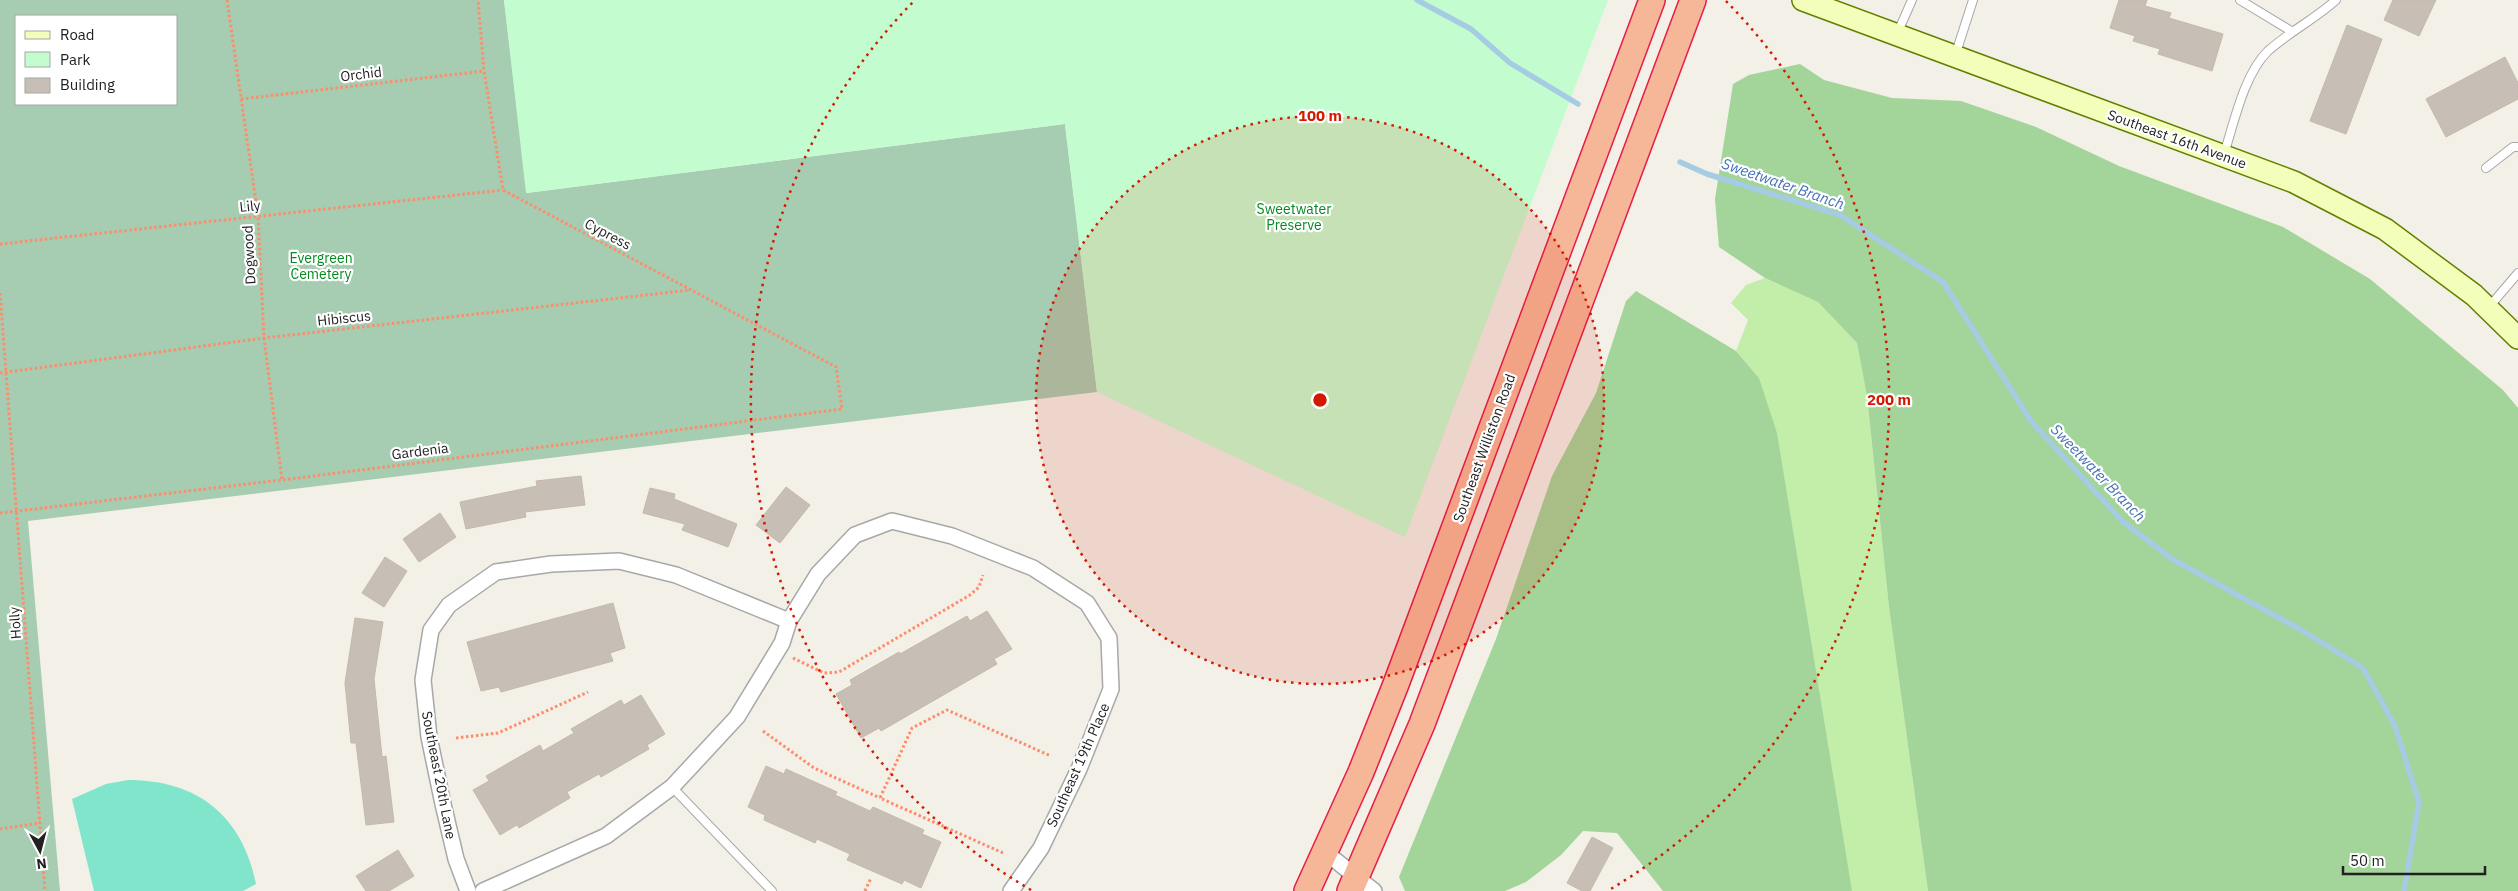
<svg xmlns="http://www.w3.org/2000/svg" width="2518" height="891" font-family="'IBM Plex Sans',sans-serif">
	<rect width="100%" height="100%" fill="#f2f0e7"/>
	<polygon fill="#c3eeaa" points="1765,278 1818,302 1857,343 1867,395 1889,607 1928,891 1852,891 1759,378 1736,351 1748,320 1731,303 1746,285"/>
	<g fill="#a3d499">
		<polygon points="1800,64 1824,80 1892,98 1961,101 2036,127 2119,166 2283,227 2370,279 2503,390 2518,408 2518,891 1928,891 1889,607 1867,396 1857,343 1818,302 1765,278 1719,247 1715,199 1733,84 1749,75"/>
		<polygon points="1636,291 1736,351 1759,378 1777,433 1852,891 1663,891 1617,833 1583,831 1561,855 1526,882 1505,891 1405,891 1399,877 1496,639 1552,476 1596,393 1626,301"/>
	</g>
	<path fill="#a6ccb1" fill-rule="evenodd" d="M 0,0 L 504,0 L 527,193 L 1065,124 L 1097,392 L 28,521 L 60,891 L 0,891 ZM 16,16 L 176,16 L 176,104 L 16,104 Z"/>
	<polygon fill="#c3fdcf" points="504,0 1608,0 1405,537 1097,392 1065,124 526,193"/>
	<path fill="#80e5cb" d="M 128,780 C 198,780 242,816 256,884 L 243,891 L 94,891 L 72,799 L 106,784 Z"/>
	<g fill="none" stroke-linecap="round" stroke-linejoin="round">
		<g stroke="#a5cce2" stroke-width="5.5">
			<polyline points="1417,0 1471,29 1510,63 1578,104"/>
			<polyline points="1680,162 1707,174 1840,215 1943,282 2031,421 2122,521 2172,559 2303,631 2363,668 2395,726 2419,802 2404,891"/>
		</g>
	</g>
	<g fill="#c7bfb6" stroke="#c5b8a8">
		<polygon points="2119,0 2147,0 2145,6 2171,13 2169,18 2223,34 2212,71 2158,54 2160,49 2133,41 2135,36 2110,28"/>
		<polygon points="2393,0 2436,0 2419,36 2384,20"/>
		<polygon points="2347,25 2382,39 2346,134 2310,121"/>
		<polygon points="2505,57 2518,83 2518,99 2446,137 2426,99"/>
		<polygon points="581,476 585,505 525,512 526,517 466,529 460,502 537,486 536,481"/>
		<polygon points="786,487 810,505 780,543 756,525"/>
		<polygon points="650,488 675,494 674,499 737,524 728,547 682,530 685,524 643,513"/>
		<polygon points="440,513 456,537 419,562 403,539"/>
		<polygon points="385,557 407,571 384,607 362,593"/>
		<polygon points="613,603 625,648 610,653 613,661 501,692 499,687 481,691 467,642"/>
		<polygon points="987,611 1012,649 994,659 997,664 881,731 879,728 861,738 836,694 852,685 850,680 899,652 900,654 967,616 970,621"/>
		<polygon points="355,618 383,622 374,679 382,757 386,756 394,822 366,825 356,743 351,743 345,683"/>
		<polygon points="641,695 665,734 647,745 649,749 601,777 599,774 574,788 567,792 570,798 519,828 517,825 500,835 473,790 489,781 486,776 540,745 543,751 574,733 571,729 621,700 624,705"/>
		<polygon points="766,766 784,774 786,769 837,792 835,795 870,811 873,807 924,830 922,834 941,842 921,888 904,880 902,884 847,860 850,854 817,839 815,843 764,820 765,815 748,807"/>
		<polygon points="1592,837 1613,848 1590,891 1582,891 1567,883"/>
		<polygon points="398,850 414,876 389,891 366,891 356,876"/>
	</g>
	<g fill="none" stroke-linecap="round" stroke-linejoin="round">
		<defs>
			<g id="service">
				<polyline points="2240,0 2291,31"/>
				<polyline points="1897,34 1912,0"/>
				<polyline points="1955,56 1973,0"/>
				<path d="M 2224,154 C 2234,123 2244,74 2268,51 C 2289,32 2315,19 2336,0"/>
				<polyline points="2486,168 2513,147 2518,147"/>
				<polyline points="2489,307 2518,273"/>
				<polyline points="672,787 772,891"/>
			</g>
			<g id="minor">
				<polyline points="1325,852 1374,891"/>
				<polyline points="468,891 456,859 443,804 429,737 423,680 431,630 449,605 496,572 551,564 619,561 676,575 789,621"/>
				<polyline points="483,891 606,836 672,787 737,717 782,643 789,621 818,574 855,535 892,521 952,536 1033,568 1087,603 1109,638 1111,689 1079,769 1041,848 1011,891"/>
			</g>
			<polyline id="secondary" points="1803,0 2294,182 2385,229 2474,295 2518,338"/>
			<g id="trunk">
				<polyline points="1307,891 1361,772 1396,684 1652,0"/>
				<polyline points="1350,891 1422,724 1693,0"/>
			</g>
		</defs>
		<use href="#service" stroke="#a8a8a8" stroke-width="10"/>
		<use href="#minor" stroke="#a8a8a8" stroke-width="18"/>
		<use href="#secondary" stroke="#628000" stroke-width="24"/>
		<use href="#trunk" stroke="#e71c49" stroke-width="28"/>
		<g stroke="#ff8c6b" stroke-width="3" stroke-dasharray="2.5 2.5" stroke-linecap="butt">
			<polyline points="227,0 258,216 264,338 282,480"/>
			<polyline points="241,99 484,71"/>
			<polyline points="0,244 503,190"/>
			<polyline points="0,293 45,891"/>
			<polyline points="0,373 264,338 690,290"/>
			<polyline points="0,513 282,480 842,409 836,367 503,190 484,71 478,0"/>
			<polyline points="793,658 824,673 839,672 970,595 979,587 983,575"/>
			<polyline points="763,731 814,768 880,798"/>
			<polyline points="456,738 498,733 588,692"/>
			<polyline points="0,829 40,823"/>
			<polyline points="1003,853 880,798 912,728 947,710 1051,756"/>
			<polyline points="865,891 871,878"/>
		</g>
		<use href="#service" stroke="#fff" stroke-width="8"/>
		<use href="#minor" stroke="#fff" stroke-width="15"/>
		<use href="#secondary" stroke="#f2feb9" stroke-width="21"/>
		<use href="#trunk" stroke="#f6b698" stroke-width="25"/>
	</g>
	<circle cx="1320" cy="400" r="284" fill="#d21a00" fill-opacity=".12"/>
	<g fill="none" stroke="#d21a00" stroke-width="2.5" stroke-dasharray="2.5 5">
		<circle cx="1320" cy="400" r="284"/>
		<path d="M1031 890A569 569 0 0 1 914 1M1726 1A569 569 0 0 1 1609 890"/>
	</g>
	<g text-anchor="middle" stroke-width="4.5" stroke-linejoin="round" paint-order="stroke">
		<g font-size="14" fill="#212121" stroke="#fff">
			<text transform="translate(361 74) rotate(-7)" y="5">Orchid</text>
			<text transform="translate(2177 139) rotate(20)" y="5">Southeast 16th Avenue</text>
			<text transform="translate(250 206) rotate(-6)" y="5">Lily</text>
			<text transform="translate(608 234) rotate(28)" y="5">Cypress</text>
			<text transform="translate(249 255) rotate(-93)" y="5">Dogwood</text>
			<text transform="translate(344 318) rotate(-6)" y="5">Hibiscus</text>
			<text transform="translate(1484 448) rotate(-70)" y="5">Southeast Williston Road</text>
			<text transform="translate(420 451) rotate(-7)" y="5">Gardenia</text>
			<text transform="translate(15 623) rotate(-94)" y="5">Holly</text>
			<text transform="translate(1078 765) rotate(-66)" y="5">Southeast 19th Place</text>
			<text transform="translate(439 775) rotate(79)" y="5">Southeast 20th Lane</text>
		</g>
		<g font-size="14" fill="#048a20" stroke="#fff">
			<text x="1294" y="214">Sweetwater<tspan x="1294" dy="16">Preserve</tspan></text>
			<text x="321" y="263">Evergreen<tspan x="321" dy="16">Cemetery</tspan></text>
		</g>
		<g font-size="15" font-style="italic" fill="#4571b8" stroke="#fff">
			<text transform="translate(1783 184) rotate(19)" y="5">Sweetwater Branch</text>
			<text transform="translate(2098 473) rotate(46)" y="5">Sweetwater Branch</text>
		</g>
	</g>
	<circle cx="1320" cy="400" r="8" fill="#d21a00" stroke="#fff" stroke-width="2.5"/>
	<g font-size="15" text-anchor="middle" font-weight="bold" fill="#d21a00" stroke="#fff" stroke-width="4.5" stroke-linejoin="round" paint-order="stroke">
		<text x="1320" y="121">100 m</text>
		<text x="1889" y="405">200 m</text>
	</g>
	<rect x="15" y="15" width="162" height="90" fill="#ffffff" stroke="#a6a6a6"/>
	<rect x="25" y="31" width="25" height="8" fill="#f2feb9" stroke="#a6a6a6"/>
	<text x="60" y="40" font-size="15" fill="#212121">Road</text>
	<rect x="25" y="52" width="25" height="15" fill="#c3fdcf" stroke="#a6a6a6"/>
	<text x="60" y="65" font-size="15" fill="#212121">Park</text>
	<rect x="25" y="78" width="25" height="15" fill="#c7bfb6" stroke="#a6a6a6"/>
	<text x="60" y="90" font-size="15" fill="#212121">Building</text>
	<g transform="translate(40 851) rotate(173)" stroke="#ffffff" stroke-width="4" paint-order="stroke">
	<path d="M0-4L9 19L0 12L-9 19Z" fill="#212121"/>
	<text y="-8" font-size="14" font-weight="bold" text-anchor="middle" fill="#212121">N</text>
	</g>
	<path d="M2343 866v8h142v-8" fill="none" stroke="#212121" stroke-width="2.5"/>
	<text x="2350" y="866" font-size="15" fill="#212121" stroke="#ffffff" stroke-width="4" paint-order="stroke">50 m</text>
</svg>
